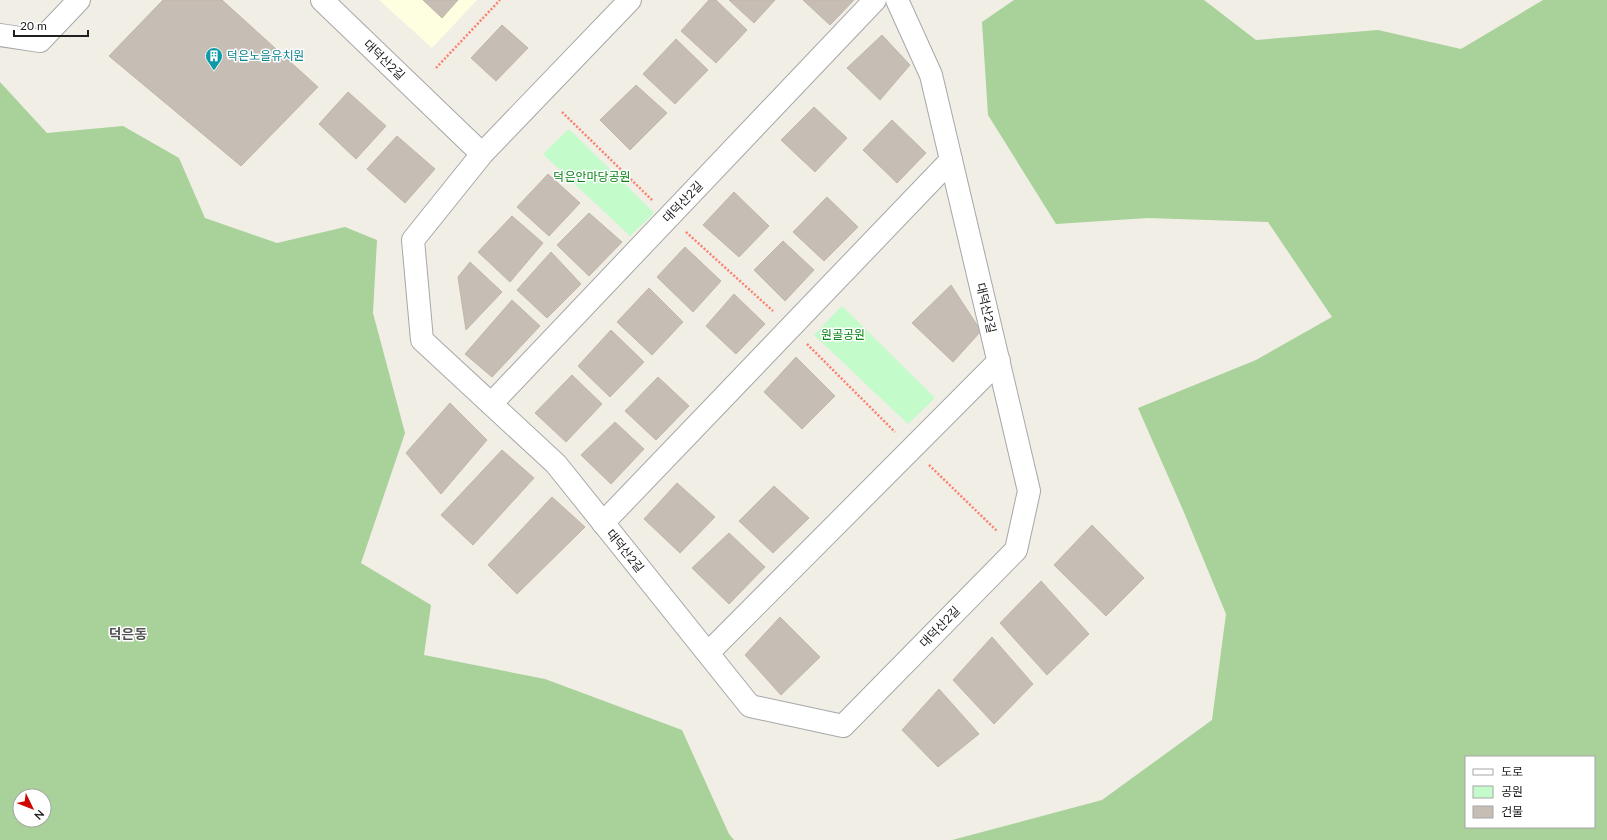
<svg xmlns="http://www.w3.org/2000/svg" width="1607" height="840" font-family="Lato,'Noto Sans KR',sans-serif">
	<rect width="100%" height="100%" fill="#f1eee6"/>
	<polygon fill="#feffe1" points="379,0 477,0 432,48"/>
	<g fill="#a9d19a" fill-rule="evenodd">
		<path d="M 1014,0 L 1204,0 L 1256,40 L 1378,30 L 1461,49 L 1543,0 L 1607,0 L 1607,840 L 952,840 L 1102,800 L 1212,720 L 1226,614 L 1183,510 L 1138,408 L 1256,360 L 1332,317 L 1268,222 L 1148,218 L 1056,224 L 988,115 L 982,22 ZM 1466,757 L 1594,757 L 1594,827 L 1466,827 Z"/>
		<path d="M 0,82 L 47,133 L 123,126 L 179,158 L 205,218 L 277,243 L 345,227 L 377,240 L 373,313 L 405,433 L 361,563 L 431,605 L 424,655 L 545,679 L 682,730 L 729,834 L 734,840 L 0,840 ZM 20,796 L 44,796 L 44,820 L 20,820 Z"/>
	</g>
	<g fill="#c3fbca">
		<polygon points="569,129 654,213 630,236 543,154"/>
		<polygon points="842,306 935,398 908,424 814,335"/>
	</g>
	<g fill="#c6beb5" stroke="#c3b5a8">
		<polygon points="163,0 222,0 318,87 241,166 109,56"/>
		<polygon points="423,0 458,0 442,18"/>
		<polygon points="709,0 716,0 747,30 716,63 681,31"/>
		<polygon points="729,0 775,0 754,23"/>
		<polygon points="803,0 854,0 830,25"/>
		<polygon points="502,25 528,48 496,81 471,58"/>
		<polygon points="882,35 910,65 880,100 847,68"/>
		<polygon points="676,39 708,70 675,104 643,74"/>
		<polygon points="636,85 667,113 630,150 600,120"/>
		<polygon points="348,92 386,126 356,159 319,124"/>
		<polygon points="814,107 847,138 815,172 781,140"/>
		<polygon points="892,120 926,153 897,183 863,150"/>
		<polygon points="397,136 435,169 405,203 367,169"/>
		<polygon points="548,174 580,203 549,236 517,207"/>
		<polygon points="734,192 769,226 739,257 703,225"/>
		<polygon points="827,197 858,227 824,261 793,232"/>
		<polygon points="589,213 622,242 589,276 557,245"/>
		<polygon points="512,216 543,243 510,282 478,252"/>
		<polygon points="783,241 814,270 785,301 754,270"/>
		<polygon points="685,247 721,281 693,312 657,277"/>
		<polygon points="551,252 581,284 547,318 517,290"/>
		<polygon points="470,262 502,292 466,330 458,277"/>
		<polygon points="951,285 981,331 953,362 912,323"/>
		<polygon points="649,288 683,322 652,355 617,322"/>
		<polygon points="734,294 765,324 736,354 706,326"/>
		<polygon points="512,300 540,326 492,377 465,354"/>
		<polygon points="611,330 644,362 610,397 578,366"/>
		<polygon points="796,357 835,396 802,429 764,392"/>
		<polygon points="572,375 602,404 566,442 535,413"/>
		<polygon points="658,377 689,406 656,440 625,411"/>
		<polygon points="450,403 487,440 441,494 406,453"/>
		<polygon points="615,422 644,449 611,484 581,455"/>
		<polygon points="502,450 534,478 473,545 441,515"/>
		<polygon points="677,483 715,517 680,553 644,519"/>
		<polygon points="774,486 809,518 773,553 739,521"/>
		<polygon points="552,497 585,527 517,594 488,565"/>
		<polygon points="1092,525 1144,578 1106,616 1054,565"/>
		<polygon points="729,533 765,567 729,604 692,568"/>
		<polygon points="1041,581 1089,634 1047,675 1000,623"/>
		<polygon points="780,617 820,657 781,695 745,655"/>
		<polygon points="992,637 1033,684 994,724 953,680"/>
		<polygon points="939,689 979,734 938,767 902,730"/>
	</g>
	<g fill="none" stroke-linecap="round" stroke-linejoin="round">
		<defs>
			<g id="minor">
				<polyline points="322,0 482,154"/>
				<polyline points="630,0 482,154 413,240 422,340 556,464 750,706 843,726 1016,550 1029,491 931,75 897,0"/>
				<polyline points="0,35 40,41 79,0"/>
				<polyline points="491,404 875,0"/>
				<polyline points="603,523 951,160"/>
				<polyline points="708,653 999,361"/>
			</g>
		</defs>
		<use href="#minor" stroke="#a7a7a7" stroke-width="24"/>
		<g stroke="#fd7f6b" stroke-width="2.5" stroke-dasharray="2 2" stroke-linecap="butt">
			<polyline points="436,68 500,0"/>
			<polyline points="562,112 652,200"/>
			<polyline points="686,232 773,311"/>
			<polyline points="807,344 895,432"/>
			<polyline points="929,465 997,531"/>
		</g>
		<use href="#minor" stroke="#fff" stroke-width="22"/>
	</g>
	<defs>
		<symbol id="building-pin" viewBox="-11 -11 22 30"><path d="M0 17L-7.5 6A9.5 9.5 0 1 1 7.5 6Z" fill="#0f9aa8" stroke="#fff"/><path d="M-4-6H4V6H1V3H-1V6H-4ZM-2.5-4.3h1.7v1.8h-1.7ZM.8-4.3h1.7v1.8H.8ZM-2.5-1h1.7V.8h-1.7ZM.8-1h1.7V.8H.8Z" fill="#fff"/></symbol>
	</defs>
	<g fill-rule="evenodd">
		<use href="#building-pin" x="204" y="46" width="20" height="27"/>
	</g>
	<g text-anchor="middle" stroke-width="3" stroke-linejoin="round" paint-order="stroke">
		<g font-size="12" fill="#0d838f" stroke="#fff" text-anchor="start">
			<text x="227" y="60">덕은노을유치원</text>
		</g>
		<g font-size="12" fill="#202020" stroke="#fff">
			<text transform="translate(384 60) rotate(44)" y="4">대덕산2길</text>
			<text transform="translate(683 202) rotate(-46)" y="4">대덕산2길</text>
			<text transform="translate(986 308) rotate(77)" y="4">대덕산2길</text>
			<text transform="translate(625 551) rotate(51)" y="4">대덕산2길</text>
			<text transform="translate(940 627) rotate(-46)" y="4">대덕산2길</text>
		</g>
		<g font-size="12" fill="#098317" stroke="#fff">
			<text x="592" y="181">덕은안마당공원</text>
			<text x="843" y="339">원골공원</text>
		</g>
		<g font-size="14" font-weight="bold" fill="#535353" stroke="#fff">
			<text x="128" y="639">덕은동</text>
		</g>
	</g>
	<rect x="1465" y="756" width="130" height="72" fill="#ffffff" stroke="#a6a6a6"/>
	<rect x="1473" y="769" width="20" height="6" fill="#ffffff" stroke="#a6a6a6"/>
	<text x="1501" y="776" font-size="12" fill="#202020">도로</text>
	<rect x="1473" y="786" width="20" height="12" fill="#c3fbca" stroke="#a6a6a6"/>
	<text x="1501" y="796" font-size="12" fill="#202020">공원</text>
	<rect x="1473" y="806" width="20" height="12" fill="#c6beb5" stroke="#a6a6a6"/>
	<text x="1501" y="816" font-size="12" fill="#202020">건물</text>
	<g transform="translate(32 808) rotate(133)"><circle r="19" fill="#ffffff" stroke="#a6a6a6"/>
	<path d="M0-3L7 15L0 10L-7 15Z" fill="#d00700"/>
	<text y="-6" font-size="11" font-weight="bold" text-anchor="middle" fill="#202020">N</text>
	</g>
	<path d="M14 30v6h74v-6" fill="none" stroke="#202020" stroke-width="2"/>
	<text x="20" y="30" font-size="12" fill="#202020" stroke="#ffffff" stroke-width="3" paint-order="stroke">20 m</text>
</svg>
